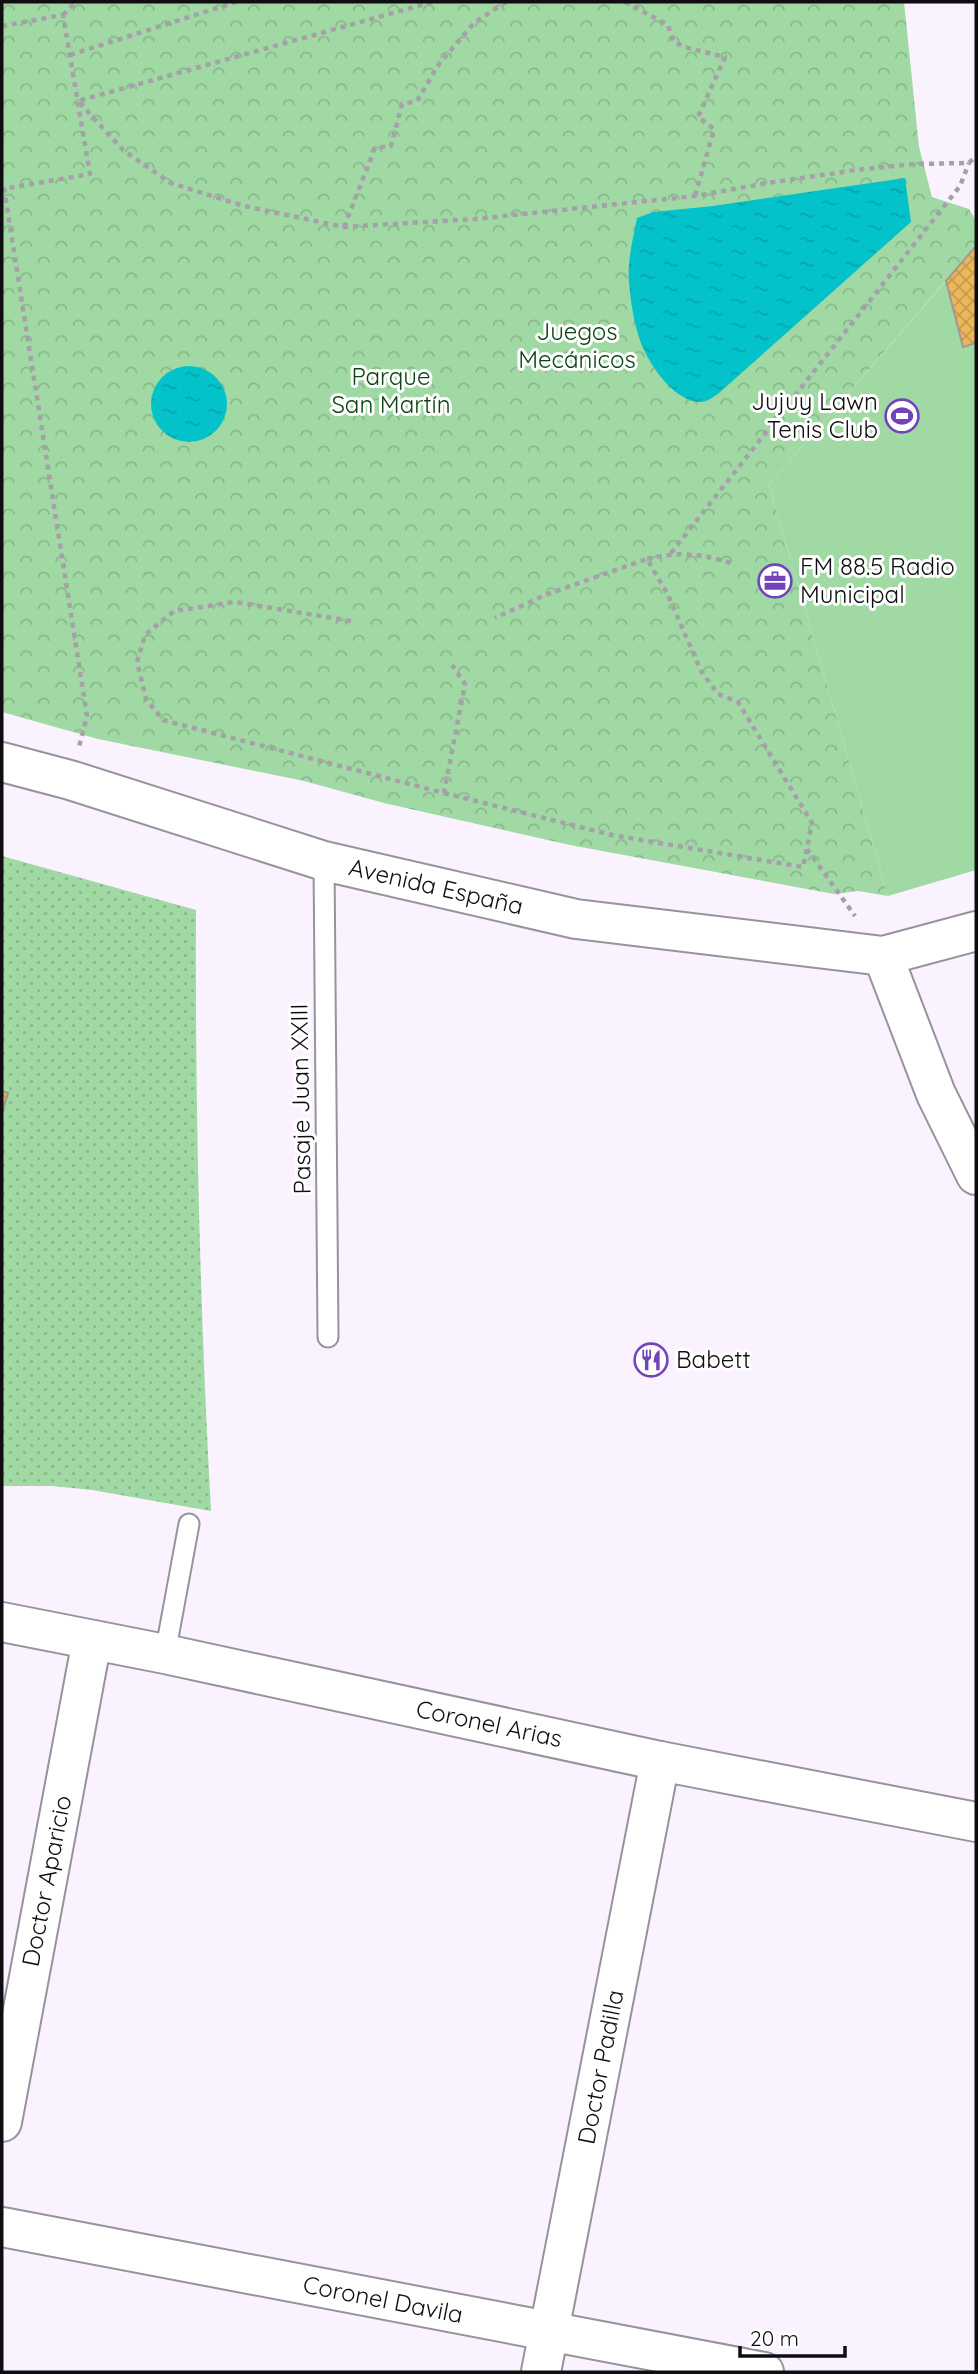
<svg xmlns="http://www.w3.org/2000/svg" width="978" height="2374" font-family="Quicksand,sans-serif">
	<defs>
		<pattern id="park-crowns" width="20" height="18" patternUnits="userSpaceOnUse" patternTransform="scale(1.75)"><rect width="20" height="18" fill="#a0d9a3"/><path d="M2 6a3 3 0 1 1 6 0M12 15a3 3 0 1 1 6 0" fill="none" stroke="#89b98b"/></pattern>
		<pattern id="garden-dots" width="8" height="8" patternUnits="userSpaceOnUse" patternTransform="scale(1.75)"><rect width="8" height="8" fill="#a0d9a3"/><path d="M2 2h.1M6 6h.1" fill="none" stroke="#89b98b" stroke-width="1.8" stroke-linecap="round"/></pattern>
		<pattern id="water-ripples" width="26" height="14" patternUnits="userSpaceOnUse" patternTransform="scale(1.75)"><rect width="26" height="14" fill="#04c2ca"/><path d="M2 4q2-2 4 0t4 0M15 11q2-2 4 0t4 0" fill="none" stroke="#04a6ac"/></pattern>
		<pattern id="building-cross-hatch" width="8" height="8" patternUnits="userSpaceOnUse" patternTransform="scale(1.75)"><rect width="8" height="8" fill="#ecb65a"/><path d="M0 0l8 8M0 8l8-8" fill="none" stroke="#c99b4d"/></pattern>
	</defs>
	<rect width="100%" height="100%" fill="#faf3ff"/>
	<polygon fill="#a0d9a3" points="946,281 963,346 976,343 976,870 888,896 769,485"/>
	<polygon fill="url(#park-crowns)" points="2,2 904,2 919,147 932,197 969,209 976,221 976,246 769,485 888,896 858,891 834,894 570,845 384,803 304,781 98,739 2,712"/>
	<path fill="url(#garden-dots)" d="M 2,856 L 196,910 C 195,1110 200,1311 211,1511 L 92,1490 L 52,1486 L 2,1486 Z"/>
	<g fill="url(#water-ripples)">
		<path d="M 905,178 L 911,222 L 719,393 C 714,397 707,402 700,402 C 677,402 654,371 645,352 C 635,333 631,304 629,283 C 627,262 633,238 637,218 L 653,212 L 713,206 Z"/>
		<circle cx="189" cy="404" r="38"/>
	</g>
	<g fill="url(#building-cross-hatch)" stroke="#a19a8f" stroke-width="2">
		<polygon points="976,246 976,343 963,347 946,281"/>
		<polygon points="2,1091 8,1093 2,1113"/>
	</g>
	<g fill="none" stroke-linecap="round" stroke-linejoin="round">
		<defs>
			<g id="lane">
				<polyline points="324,861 328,1337"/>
				<polyline points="165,1654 189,1524"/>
			</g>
			<g id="street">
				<polyline points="883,956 936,1094 976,1175"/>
				<polyline points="2,1622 165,1654 660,1761 976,1822"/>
				<polyline points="2,2122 92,1640"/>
				<polyline points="2,2227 764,2372"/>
				<polyline points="541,2372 660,1761"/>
			</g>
			<polyline id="secondary" points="2,762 70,780 324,861 576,919 883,956 976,931"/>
		</defs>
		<use href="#lane" stroke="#98929d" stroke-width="23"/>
		<use href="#street" stroke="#98929d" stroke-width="42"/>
		<use href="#secondary" stroke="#98929d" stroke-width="42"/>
		<g stroke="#a5a0a9" stroke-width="4.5" stroke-dasharray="5 5" stroke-linecap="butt">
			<polyline points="432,2 78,101 123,150 171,183 244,206 344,227 475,219 695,196 773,182 864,169 915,164 969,163 976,156"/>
			<polyline points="625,2 668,25 673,41 684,47 725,57 698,117 714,129 695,196"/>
			<polyline points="63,15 76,2"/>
			<polyline points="2,26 63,15 90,174 3,189"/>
			<polyline points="70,55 236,2"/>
			<polyline points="4,188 87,716 79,747"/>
			<polyline points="344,227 375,148 391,146 402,104 417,101 439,64 474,23 506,2"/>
			<polyline points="671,553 960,186 969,163"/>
			<path d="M 647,559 C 677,551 702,554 731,563"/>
			<polyline points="351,621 235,602 174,611 145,635 137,662 146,699 163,720 444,793 465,684 452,665"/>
			<polyline points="444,793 612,835 803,867 812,823 738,702 718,694 701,671 668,595 647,559 545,595 495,618"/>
			<polyline points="807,849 855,916"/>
		</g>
		<use href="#lane" stroke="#fff" stroke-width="19"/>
		<use href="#street" stroke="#fff" stroke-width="38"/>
		<use href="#secondary" stroke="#fff" stroke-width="38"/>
	</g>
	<defs>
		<symbol id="stadium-ring" viewBox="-11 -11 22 22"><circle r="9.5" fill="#fff" stroke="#7144bc" stroke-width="1.5"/><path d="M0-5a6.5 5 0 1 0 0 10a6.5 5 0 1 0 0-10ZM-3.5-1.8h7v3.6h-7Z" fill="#7144bc"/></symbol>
		<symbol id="office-ring" viewBox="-11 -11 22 22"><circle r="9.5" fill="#fff" stroke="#7144bc" stroke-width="1.5"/><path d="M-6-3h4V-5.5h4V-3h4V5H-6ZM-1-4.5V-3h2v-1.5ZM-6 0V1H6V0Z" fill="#7144bc"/></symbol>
		<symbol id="restaurant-ring" viewBox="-11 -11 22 22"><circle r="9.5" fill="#fff" stroke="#7144bc" stroke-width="1.5"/><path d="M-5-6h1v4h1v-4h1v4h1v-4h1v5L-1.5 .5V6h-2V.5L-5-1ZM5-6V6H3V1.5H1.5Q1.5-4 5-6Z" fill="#7144bc"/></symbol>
	</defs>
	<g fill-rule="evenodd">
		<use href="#stadium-ring" x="883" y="397" width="38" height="38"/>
		<use href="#office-ring" x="756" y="562" width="38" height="38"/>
		<use href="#restaurant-ring" x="632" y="1341" width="38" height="38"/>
	</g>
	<g text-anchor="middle" stroke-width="6" stroke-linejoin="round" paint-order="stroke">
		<g font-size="24" fill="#0d4417" stroke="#fff">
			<text x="577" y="340">Juegos<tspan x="577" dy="28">Mecánicos</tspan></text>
			<text x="391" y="385">Parque<tspan x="391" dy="28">San Martín</tspan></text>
		</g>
		<g font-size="24" fill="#0f0d11" stroke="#fff" text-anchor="start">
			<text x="878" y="410" text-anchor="end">Jujuy Lawn<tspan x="878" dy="28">Tenis Club</tspan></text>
			<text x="800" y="575">FM 88.5 Radio<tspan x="800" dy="28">Municipal</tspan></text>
			<text x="676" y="1368">Babett</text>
		</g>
		<g font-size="24" fill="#0f0d11" stroke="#fff">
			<text transform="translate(436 887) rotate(13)" y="8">Avenida España</text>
			<text transform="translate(301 1099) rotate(-91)" y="8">Pasaje Juan XXIII</text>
			<text transform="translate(489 1724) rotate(12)" y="8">Coronel Arias</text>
			<text transform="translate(47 1881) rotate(-79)" y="8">Doctor Aparicio</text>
			<text transform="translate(601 2067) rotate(-79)" y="8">Doctor Padilla</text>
			<text transform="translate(383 2300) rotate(11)" y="8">Coronel Davila</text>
		</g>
	</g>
	<rect width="978" height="2374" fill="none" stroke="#0f0d11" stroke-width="7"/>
	<path d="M740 2346v10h105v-10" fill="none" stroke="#0f0d11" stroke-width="3.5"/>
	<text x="750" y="2346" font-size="21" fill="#0f0d11" stroke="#ffffff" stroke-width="5" paint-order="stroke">20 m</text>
</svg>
